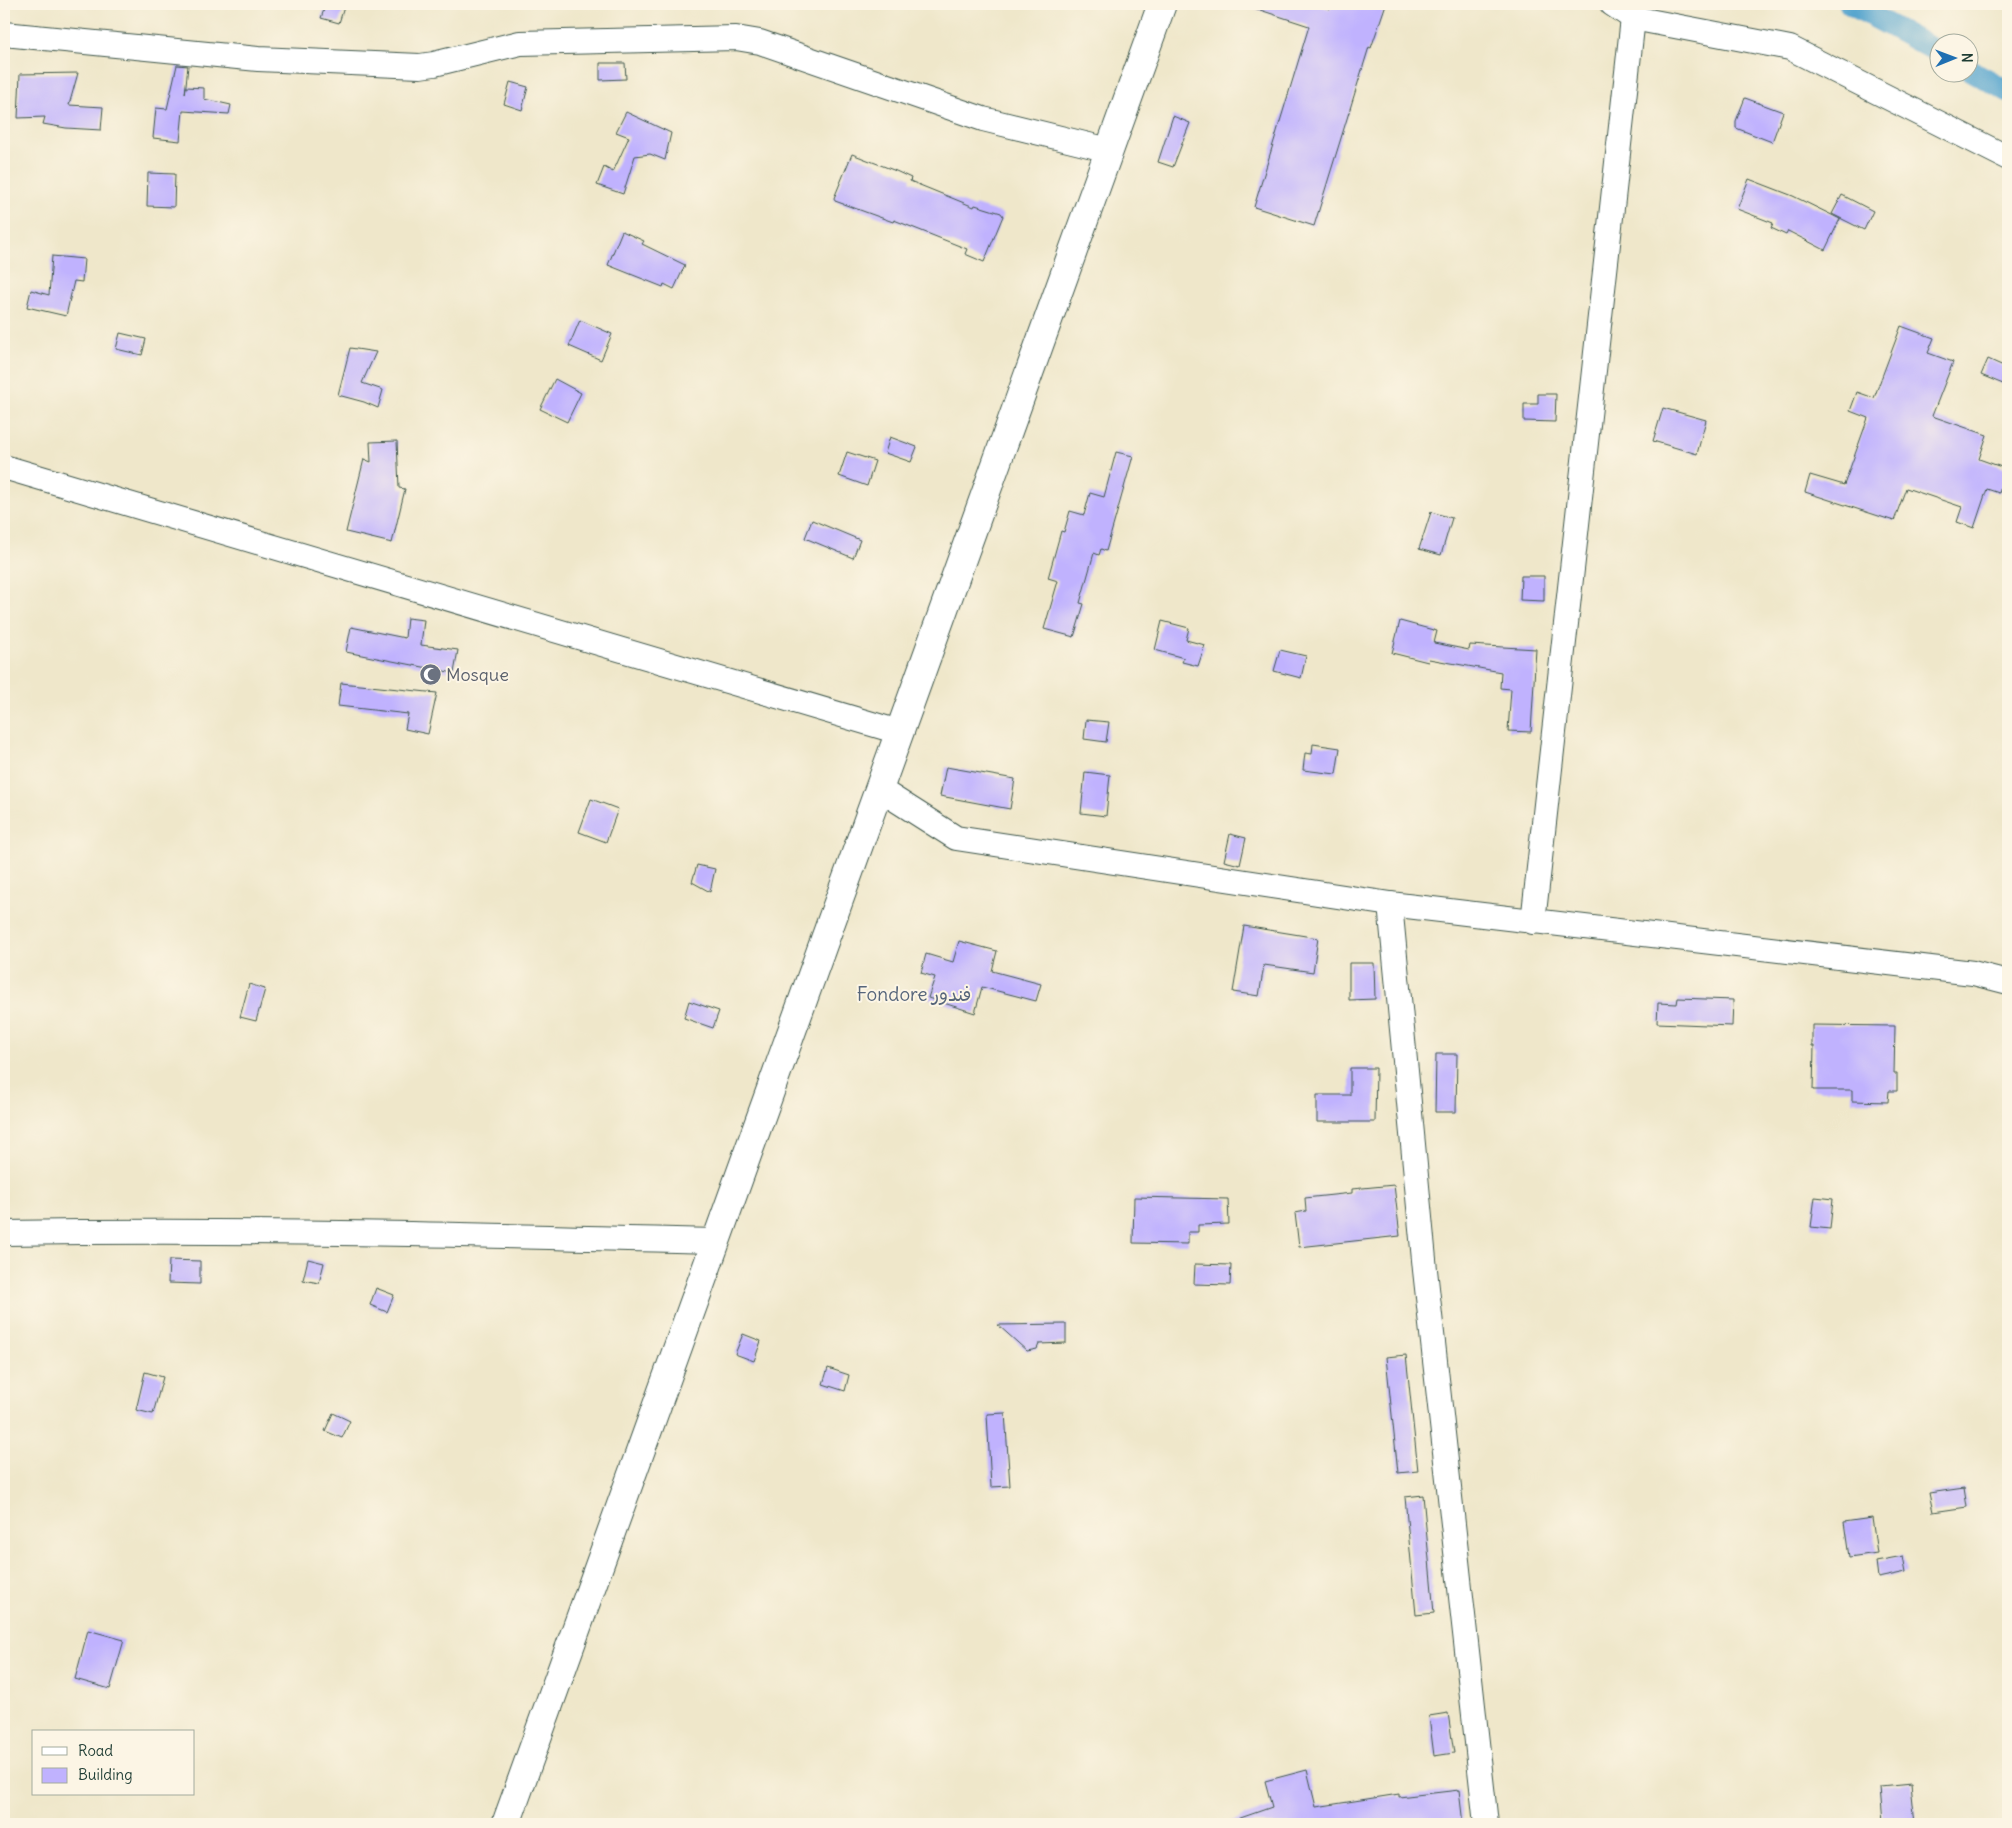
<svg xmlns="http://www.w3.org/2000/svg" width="2012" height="1828" font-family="Delius,'Playpen Sans Arabic',sans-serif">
	<rect width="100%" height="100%" fill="#fcf5e5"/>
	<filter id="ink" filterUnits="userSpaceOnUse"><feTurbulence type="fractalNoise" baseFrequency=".02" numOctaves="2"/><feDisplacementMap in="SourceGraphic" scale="10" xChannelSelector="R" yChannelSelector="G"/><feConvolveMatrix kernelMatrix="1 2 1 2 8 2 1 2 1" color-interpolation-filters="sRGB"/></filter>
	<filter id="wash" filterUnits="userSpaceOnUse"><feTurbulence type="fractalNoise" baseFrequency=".0096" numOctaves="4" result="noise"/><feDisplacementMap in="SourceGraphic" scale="20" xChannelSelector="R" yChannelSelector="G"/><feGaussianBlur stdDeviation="1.12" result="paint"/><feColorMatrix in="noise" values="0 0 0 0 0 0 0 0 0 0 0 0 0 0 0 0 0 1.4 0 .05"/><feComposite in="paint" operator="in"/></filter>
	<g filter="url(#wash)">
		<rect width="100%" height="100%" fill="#efe7ca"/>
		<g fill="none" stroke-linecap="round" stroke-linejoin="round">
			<g stroke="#54a4ce" stroke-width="22">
				<polyline points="1850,4 1940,53"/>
				<polyline points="1970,70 2008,91"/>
			</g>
		</g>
		<g id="blocks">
			<g fill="#c0b2fe">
				<polygon points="326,4 345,4 339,23 321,18"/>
				<polygon points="1252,4 1315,4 1330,9 1331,4 1386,4 1371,48 1369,47 1314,226 1254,207 1309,26 1251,7"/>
				<polygon points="600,63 625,63 626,79 600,80"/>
				<polygon points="177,65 188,66 185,94 186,87 204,88 204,99 231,105 229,114 183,111 180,141 153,138 156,108 167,109"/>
				<polygon points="78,73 69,105 103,107 101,130 66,128 43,124 45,117 18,118 20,74"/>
				<polygon points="510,82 528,87 522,110 504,104"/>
				<polygon points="1745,98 1783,112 1772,142 1736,128 1736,121"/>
				<polygon points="626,112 671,133 665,160 650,154 635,156 623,194 597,185 604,167 613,172 629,137 616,132"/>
				<polygon points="1173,116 1190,123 1173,167 1158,162"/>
				<polygon points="852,154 896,171 911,178 910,181 974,207 975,205 1001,213 1003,216 984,262 965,254 967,249 894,220 893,222 835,201 834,198"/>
				<polygon points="148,173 175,174 174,207 147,206"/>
				<polygon points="1749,179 1793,196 1840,219 1825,250 1788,231 1786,235 1771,228 1773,223 1737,209"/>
				<polygon points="1842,195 1873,211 1864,230 1832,214"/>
				<polygon points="622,231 644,241 642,244 685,265 674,289 664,284 663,287 608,265"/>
				<polygon points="52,256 84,259 82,282 74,281 66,316 27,307 31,290 49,295"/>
				<polygon points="580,320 612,334 601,360 569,346"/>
				<polygon points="1901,326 1934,338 1928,353 1953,362 1932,416 1987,435 1979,459 2007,469 1999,493 1987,489 1974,528 1957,522 1962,507 1906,488 1894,521 1805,492 1810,475 1844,485 1868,418 1850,411 1857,392 1874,398"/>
				<polygon points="120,333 146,339 142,355 116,349"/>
				<polygon points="350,348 376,352 362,383 383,390 378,408 364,402 338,395"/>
				<polygon points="1988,359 2008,368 2003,384 1981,375"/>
				<polygon points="555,379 581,393 567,422 540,409"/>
				<polygon points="1538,394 1556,394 1555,422 1524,421 1524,404 1538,404"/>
				<polygon points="1663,408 1706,420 1697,454 1653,441"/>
				<polygon points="890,437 917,447 911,462 885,453"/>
				<polygon points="397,441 399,488 405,489 392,543 346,532 364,459 371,462 370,442"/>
				<polygon points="847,452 875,461 867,486 839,476"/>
				<polygon points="1116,452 1133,456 1106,551 1101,549 1099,555 1094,553 1080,603 1084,604 1074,637 1044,629 1058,581 1048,578 1061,531 1064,532 1070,511 1084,515 1090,493 1104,497"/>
				<polygon points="1431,512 1452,518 1441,555 1419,549"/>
				<polygon points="812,520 860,540 853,558 805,538"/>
				<polygon points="1521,576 1544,576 1544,601 1520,600"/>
				<polygon points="407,618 424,620 421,645 458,650 454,673 346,652 351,627 405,638"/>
				<polygon points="1162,621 1189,628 1186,640 1205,645 1198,666 1182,662 1184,658 1155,650"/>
				<polygon points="1400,621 1437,631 1434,643 1469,650 1470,645 1536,649 1531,732 1508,731 1511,689 1500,688 1501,672 1429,659 1428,662 1392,653"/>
				<polygon points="1280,650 1306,656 1301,678 1274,671"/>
				<polygon points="341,683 437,693 428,734 405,729 408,714 338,706"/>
				<polygon points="1086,720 1109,722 1106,742 1084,739"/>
				<polygon points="1313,744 1340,748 1336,774 1303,770 1305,753 1312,754"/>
				<polygon points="946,767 1015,779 1010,809 940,796"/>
				<polygon points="1085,772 1110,775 1106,816 1081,813"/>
				<polygon points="591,799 618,809 606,842 579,832"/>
				<polygon points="1230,834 1246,838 1240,865 1224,861"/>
				<polygon points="697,865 715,869 710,892 692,882"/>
				<polygon points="1244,926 1318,938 1313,972 1264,965 1259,996 1233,992"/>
				<polygon points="959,941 997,951 992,971 1041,984 1036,1001 982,987 975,1013 928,998 935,977 921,973 926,954 953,962"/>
				<polygon points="1349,963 1374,963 1375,999 1349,1000"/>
				<polygon points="249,984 265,989 256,1021 240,1017"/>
				<polygon points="1678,998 1733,1000 1732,1026 1657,1023 1658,1003 1677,1004"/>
				<polygon points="689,1001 719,1011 713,1028 684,1018"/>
				<polygon points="1812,1025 1895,1026 1894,1074 1897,1074 1897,1091 1889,1091 1888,1102 1852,1101 1852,1090 1813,1090 1814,1046 1812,1046"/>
				<polygon points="1436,1054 1457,1054 1456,1112 1435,1112"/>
				<polygon points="1350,1068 1376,1068 1375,1122 1317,1122 1317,1095 1350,1095"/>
				<polygon points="1394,1185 1400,1236 1299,1247 1295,1213 1306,1211 1305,1198 1352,1193 1352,1189"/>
				<polygon points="1134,1197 1228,1199 1229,1224 1198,1225 1198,1232 1188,1232 1188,1244 1133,1243"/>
				<polygon points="1815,1197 1833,1199 1830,1229 1811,1227"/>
				<polygon points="308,1259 324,1263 319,1283 303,1280"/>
				<polygon points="169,1260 200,1261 200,1284 168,1283"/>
				<polygon points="1195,1264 1231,1265 1230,1285 1194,1284"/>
				<polygon points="376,1288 394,1295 387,1312 370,1305"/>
				<polygon points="1066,1324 1066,1343 1039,1344 1037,1349 1027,1351 998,1325"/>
				<polygon points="743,1334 761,1341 754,1361 735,1354"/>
				<polygon points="1406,1355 1418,1471 1398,1473 1386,1357"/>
				<polygon points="828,1368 849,1375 845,1391 823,1384"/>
				<polygon points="145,1372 163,1377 153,1414 136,1410"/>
				<polygon points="333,1413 350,1421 342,1438 325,1431"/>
				<polygon points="1005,1413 1010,1486 991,1487 987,1414"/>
				<polygon points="1964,1488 1967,1507 1933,1512 1929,1493"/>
				<polygon points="1423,1495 1434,1613 1416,1615 1405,1497"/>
				<polygon points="1872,1518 1877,1553 1849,1557 1844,1522"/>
				<polygon points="1903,1556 1906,1572 1878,1578 1876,1561"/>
				<polygon points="88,1630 124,1640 110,1689 75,1679"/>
				<polygon points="1448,1713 1454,1753 1434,1756 1429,1716"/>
				<polygon points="1307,1770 1316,1807 1399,1794 1399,1797 1459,1790 1463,1824 1229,1824 1229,1822 1272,1807 1265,1781"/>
				<polygon points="1911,1784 1915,1824 1883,1824 1880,1787"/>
			</g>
		</g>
	</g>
	<g filter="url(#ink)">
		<use href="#blocks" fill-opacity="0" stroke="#3e564a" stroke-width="1"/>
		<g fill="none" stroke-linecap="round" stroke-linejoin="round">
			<defs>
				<g id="minor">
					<polyline points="1612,4 1633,18 1790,48 2008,158"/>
					<polyline points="4,34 258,59 420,66 434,64 520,43 736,38 760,42 983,119 1109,150"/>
					<polyline points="4,467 899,732"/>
					<polyline points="879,789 956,838 1390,904 1973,973 2008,982"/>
					<polyline points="1390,904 1425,1270 1486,1824"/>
					<polyline points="1533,922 1633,18"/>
					<path d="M 4,1233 C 241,1229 478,1235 715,1241"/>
				</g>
				<polyline id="secondary" points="506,1824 1162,4"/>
			</defs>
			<use href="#minor" stroke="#3e564a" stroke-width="26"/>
			<use href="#secondary" stroke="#3e564a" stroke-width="30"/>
			<use href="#minor" stroke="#fff" stroke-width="24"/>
			<use href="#secondary" stroke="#fff" stroke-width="28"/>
		</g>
	</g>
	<defs>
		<symbol id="mosque-disc" viewBox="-11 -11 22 22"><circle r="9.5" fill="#6b7280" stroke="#fcf5e5"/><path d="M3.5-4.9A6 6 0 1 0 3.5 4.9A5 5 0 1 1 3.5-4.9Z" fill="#fff"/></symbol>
	</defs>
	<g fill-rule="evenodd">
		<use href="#mosque-disc" x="418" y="662" width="25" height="25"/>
	</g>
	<g text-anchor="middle" stroke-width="4" stroke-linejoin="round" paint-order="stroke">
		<g font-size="18" fill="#5b616d" stroke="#fcf5e5" text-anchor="start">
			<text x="446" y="681">Mosque</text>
		</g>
		<g font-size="19" fill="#57667b" stroke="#fcf5e5">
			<text x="914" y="1001">Fondore فندور</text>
		</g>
	</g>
	<rect width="2012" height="1828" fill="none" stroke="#fcf5e5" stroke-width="20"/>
	<rect x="32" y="1730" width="162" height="65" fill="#fcf5e5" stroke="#a4ab9e"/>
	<rect x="42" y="1747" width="25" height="8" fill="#ffffff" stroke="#a4ab9e"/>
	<text x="78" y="1756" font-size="15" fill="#1f3d34">Road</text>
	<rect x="42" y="1768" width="25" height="15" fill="#c0b2fe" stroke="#a4ab9e"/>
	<text x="78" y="1780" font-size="15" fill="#1f3d34">Building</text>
	<g transform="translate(1954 58) rotate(89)"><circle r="24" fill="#fcf5e5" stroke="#a4ab9e"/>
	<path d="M0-4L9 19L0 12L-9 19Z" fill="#1f6fb2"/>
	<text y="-8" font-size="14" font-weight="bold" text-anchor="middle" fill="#1f3d34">N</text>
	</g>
</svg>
